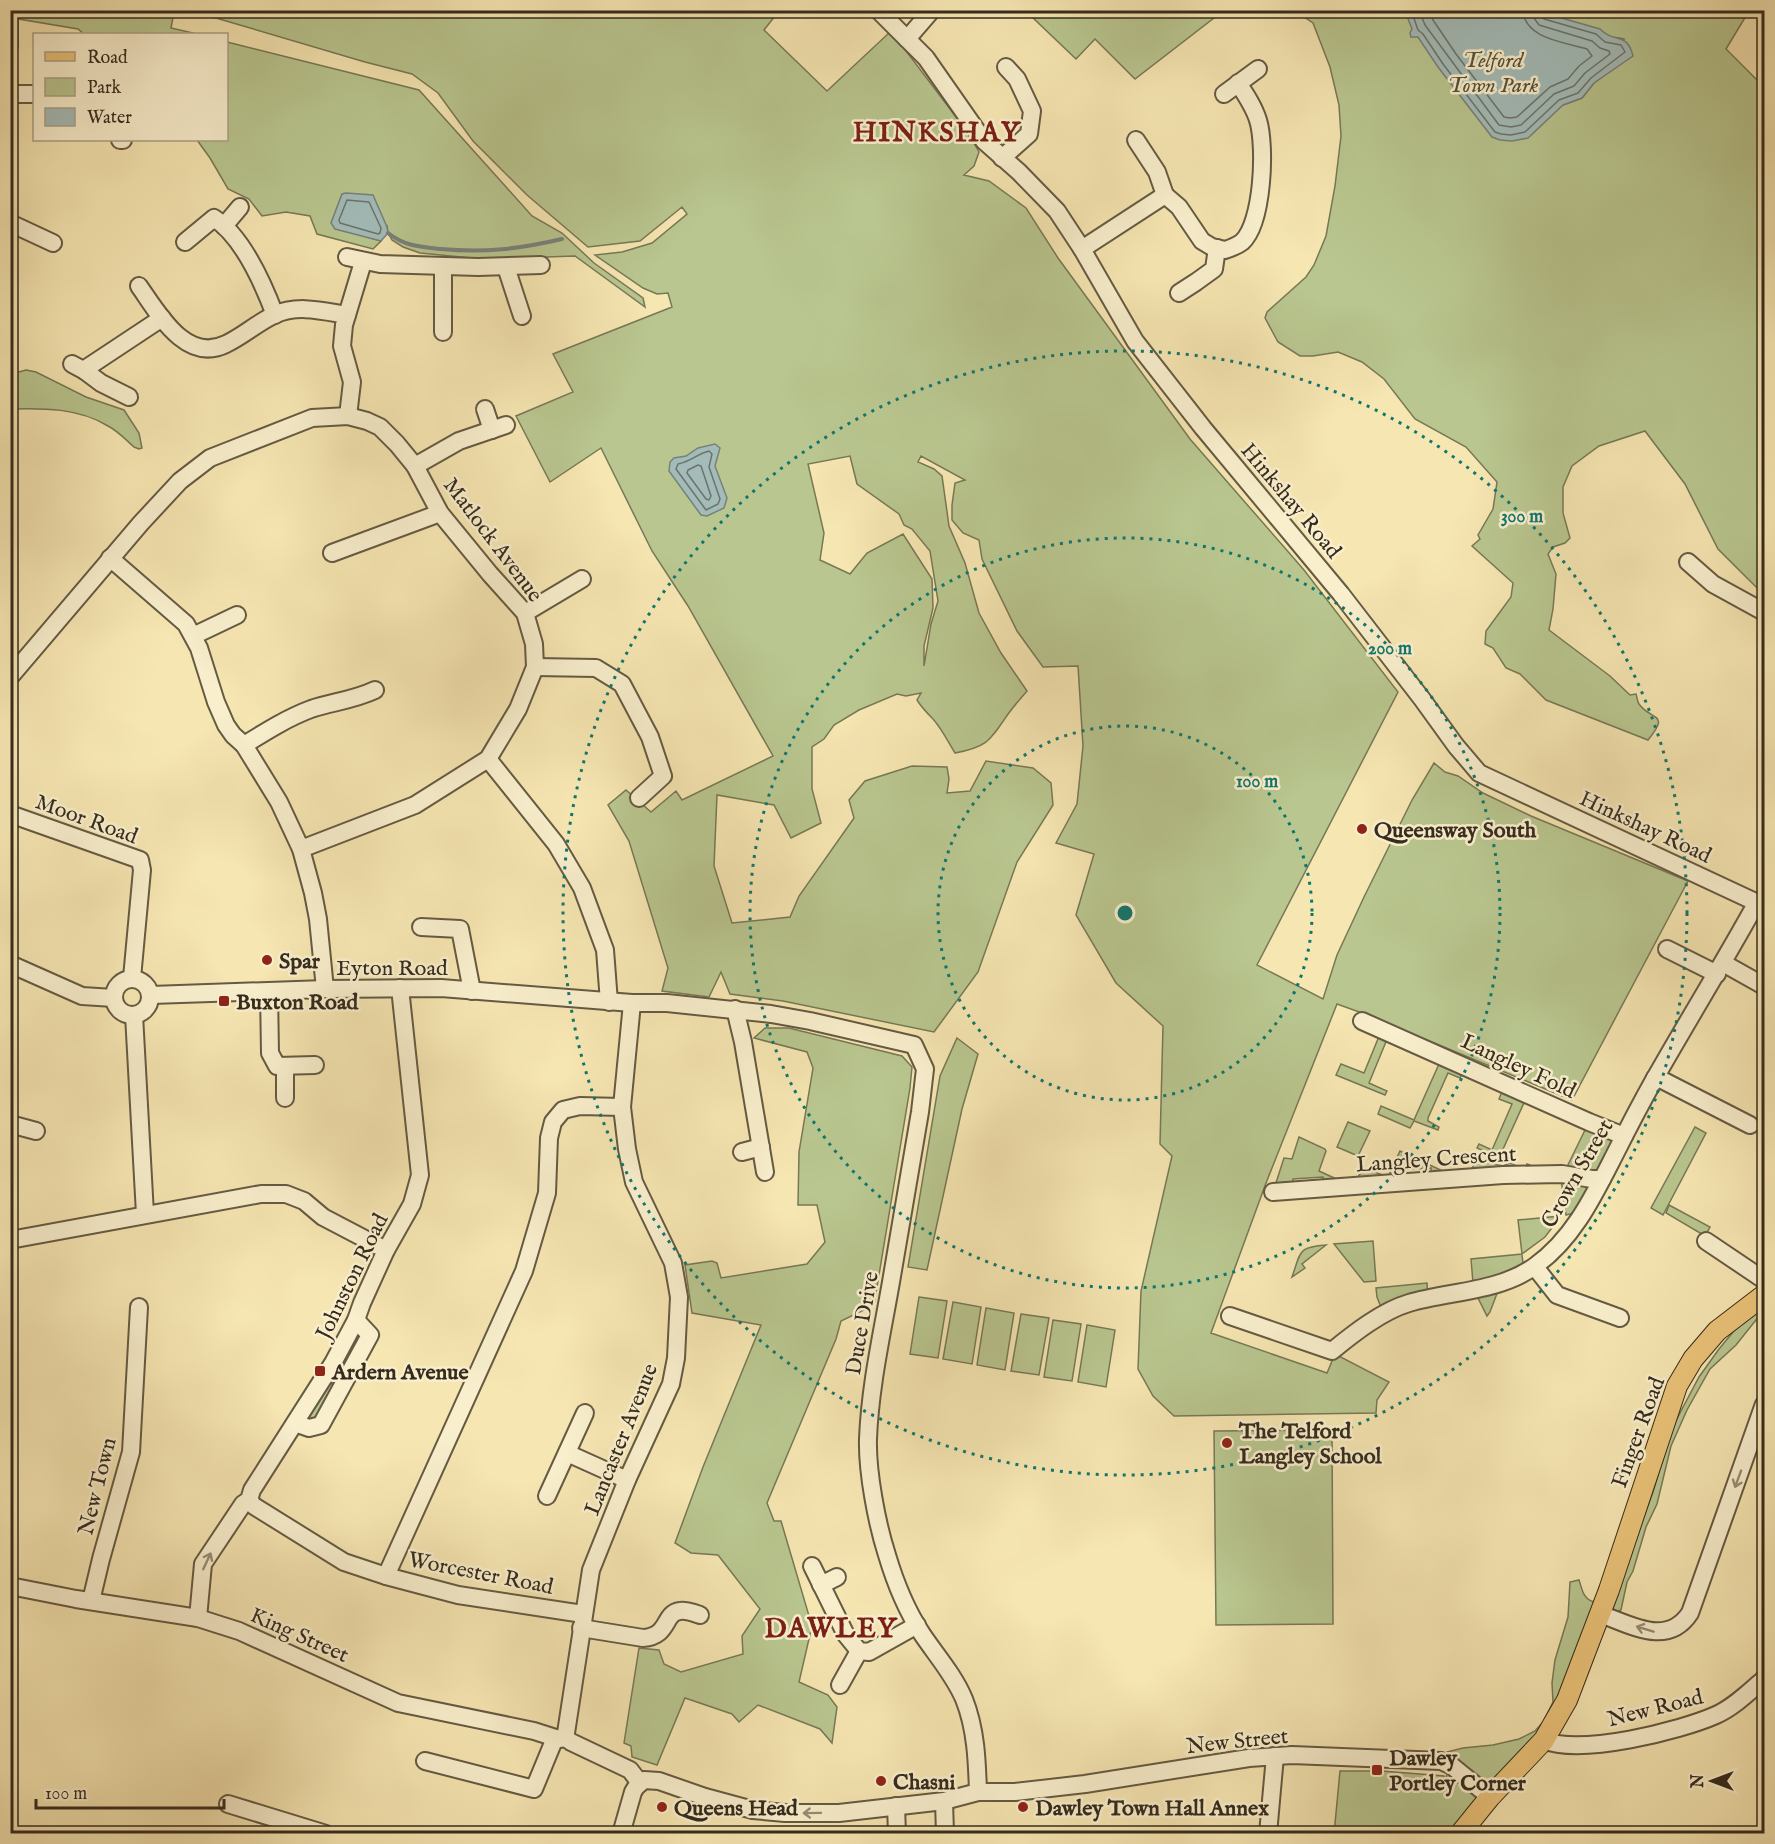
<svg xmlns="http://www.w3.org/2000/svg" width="1775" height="1844" font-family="'IM FELL English',serif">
	<rect width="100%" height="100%" fill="#f6e6b2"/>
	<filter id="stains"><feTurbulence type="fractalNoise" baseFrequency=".00333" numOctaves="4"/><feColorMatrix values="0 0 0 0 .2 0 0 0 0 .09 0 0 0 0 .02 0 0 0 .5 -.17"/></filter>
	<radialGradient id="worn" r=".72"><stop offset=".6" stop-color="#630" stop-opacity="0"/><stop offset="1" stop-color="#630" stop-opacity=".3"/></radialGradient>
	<g fill="#b9c68f" stroke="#777856" stroke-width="1.5" fill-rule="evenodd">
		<path d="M 10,11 L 779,11 L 764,30 L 827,91 L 891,31 L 969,134 L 979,152 L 974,166 L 964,175 L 989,181 L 1026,208 L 1058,258 L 1190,439 L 1304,570 L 1398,692 L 1257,965 L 1323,999 L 1337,955 L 1364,897 L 1412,800 L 1434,763 L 1445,772 L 1458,776 L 1483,793 L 1531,816 L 1688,881 L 1572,1100 L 1362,1013 L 1337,1004 L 1266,1183 L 1211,1333 L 1327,1373 L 1335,1354 L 1389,1382 L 1377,1400 L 1376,1413 L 1174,1416 L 1153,1396 L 1138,1369 L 1141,1291 L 1172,1156 L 1160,1144 L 1163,1026 L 1116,983 L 1076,915 L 1094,854 L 1056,843 L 1077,804 L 1083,746 L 1078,666 L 1043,667 L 1017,631 L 982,559 L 979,540 L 963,533 L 952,520 L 952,505 L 955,483 L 965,480 L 921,456 L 918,462 L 934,469 L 942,476 L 949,526 L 965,563 L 979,613 L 1001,653 L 1027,691 C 1020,699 1012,708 1006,717 C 989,742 986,747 955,753 C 948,742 942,729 933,719 C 927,713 922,708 917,700 L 921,693 L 906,696 L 897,694 L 859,710 L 834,725 L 824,739 L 812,747 L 812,789 L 821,823 L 791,838 L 774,805 L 717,795 L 714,866 L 732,923 L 790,917 L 799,896 L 854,818 L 849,800 L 865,781 L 912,766 L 947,767 L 949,779 L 947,793 L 970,791 L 986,761 L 1033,768 L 1051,783 L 1053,805 L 1017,862 L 978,972 L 934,1032 L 783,1001 L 730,994 L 721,972 L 709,997 L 662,991 L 668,968 L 656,929 L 629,841 L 608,805 L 626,790 L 651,812 L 676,791 L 682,800 L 773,756 L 688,606 L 652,551 L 601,448 L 550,482 L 516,416 L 573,392 L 553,354 L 672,307 L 668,293 L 657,294 L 643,288 L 595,255 L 622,252 L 652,243 L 687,214 L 682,207 L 640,241 L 588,247 L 527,195 L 473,141 L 438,93 L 412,74 L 365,62 L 216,18 L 174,12 L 171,28 L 197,34 L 84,34 L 78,29 L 18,19 L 18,48 L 11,48 ZM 850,456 L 857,484 L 899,514 L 904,525 L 912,529 L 930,551 L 938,601 L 931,624 L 924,666 L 924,646 L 933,608 L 932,579 L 903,534 L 867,553 L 850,574 L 820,560 L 824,533 L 808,464 Z"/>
		<polygon points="1042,11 1042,10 1223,11 1135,79 1095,39 1076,59 1030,15"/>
		<path d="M 1295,11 L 1749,11 L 1726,49 L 1764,87 L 1764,593 L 1760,591 L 1718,549 L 1685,484 L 1645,431 L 1599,446 L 1572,466 L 1563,487 L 1563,513 L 1570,538 L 1565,543 L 1553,547 L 1548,554 L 1556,574 L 1553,609 L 1549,630 L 1610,676 L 1630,695 L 1636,694 C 1637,697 1637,701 1639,704 C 1651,721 1671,712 1648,740 L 1546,700 L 1520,674 L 1506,668 L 1493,648 L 1485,644 L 1486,631 L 1511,597 L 1513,583 L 1472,546 L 1480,539 L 1478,535 L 1493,509 L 1497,482 L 1466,447 L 1415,419 L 1384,379 L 1362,362 L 1338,352 L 1313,356 L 1300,356 L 1278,342 L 1265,318 L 1267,312 L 1306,277 L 1314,265 L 1326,236 L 1335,186 L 1341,136 L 1339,105 L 1330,67 L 1313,23 ZM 1606,36 L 1624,39 L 1622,62 L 1594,83 L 1582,98 L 1563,105 Z"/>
		<polygon points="227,42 419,90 532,216 562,233 594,263 643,298 645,307 575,256 482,259 420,253 403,247 392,240 388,233 387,226 367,237 381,241 373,249 317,234 310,216 286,212 262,216 249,199 228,189 210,158 197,140 226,140"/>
		<path d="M 26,370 L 36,372 L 86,397 L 124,410 L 139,433 L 142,448 L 139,449 L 134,447 C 126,440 118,431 108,426 C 79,408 43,408 11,409 L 11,374 Z"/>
		<polygon points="765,1028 789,1028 902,1056 912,1067 910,1088 874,1305 841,1321 836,1339 767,1503 774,1521 781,1521 812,1626 799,1682 828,1695 837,1707 832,1743 820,1729 758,1705 739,1722 732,1714 685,1698 657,1765 632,1757 631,1746 624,1743 639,1648 659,1650 664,1664 681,1672 743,1654 742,1636 760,1609 718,1555 691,1553 675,1543 703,1467 761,1325 692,1313 685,1265 712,1261 717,1263 721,1278 807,1264 825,1242 817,1205 798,1205 799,1152 813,1068 807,1052 754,1038"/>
		<polygon points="1382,1029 1390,1032 1369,1083 1387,1091 1385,1095 1336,1075 1341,1064 1364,1073"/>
		<polygon points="957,1038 978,1054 962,1109 927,1270 908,1267 940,1076"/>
		<polygon points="1443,1055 1466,1066 1460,1078 1448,1073 1428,1118 1428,1121 1439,1127 1438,1130 1414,1121 1410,1128 1378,1114 1381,1106 1414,1120"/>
		<polygon points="1505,1084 1528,1094 1499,1158 1477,1148 1479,1144 1492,1150 1512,1104 1499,1099"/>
		<polygon points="1348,1122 1370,1131 1358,1156 1337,1147"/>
		<polygon points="1589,1122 1624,1136 1592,1180 1574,1213 1566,1215 1561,1179"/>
		<polygon points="1695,1127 1706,1133 1663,1215 1651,1208"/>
		<polygon points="1299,1137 1325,1149 1326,1151 1319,1171 1352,1186 1364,1168 1388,1177 1400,1151 1449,1174 1432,1181 1431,1168 1395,1170 1395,1183 1324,1189 1323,1177 1293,1179 1293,1191 1273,1192 1284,1158 1292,1159"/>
		<polygon points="1476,1160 1503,1166 1510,1163 1524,1169 1527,1164 1540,1169 1470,1173"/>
		<polygon points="1669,1205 1710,1227 1705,1236 1666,1213"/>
		<polygon points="1561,1216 1545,1237 1522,1254 1523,1264 1495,1277 1473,1283 1471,1259 1522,1254 1518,1220"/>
		<polygon points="1373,1241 1376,1281 1364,1282 1334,1244"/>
		<path d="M 1326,1245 L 1302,1264 L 1305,1268 L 1292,1277 C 1301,1252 1297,1247 1326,1245 Z"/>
		<polygon points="1427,1283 1428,1299 1384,1315 1377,1297 1376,1288"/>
		<polygon points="1501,1283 1490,1312 1487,1316 1474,1290"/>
		<polygon points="919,1297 947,1301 938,1358 910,1354"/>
		<polygon points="1764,1301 1764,1310 1736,1345 1710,1369 1687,1410 1671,1446 1657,1504 1646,1527 1633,1571 1627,1582 1621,1610 1615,1612 1610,1609 1653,1492 1672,1429 1681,1411 1699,1377 1719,1349 1733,1332"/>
		<polygon points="953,1302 981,1307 972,1364 943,1359"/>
		<polygon points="986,1308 1014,1313 1005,1370 977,1365"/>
		<polygon points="1021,1314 1049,1318 1039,1375 1011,1371"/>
		<polygon points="1053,1320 1081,1324 1072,1381 1044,1377"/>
		<polygon points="1087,1325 1115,1330 1106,1387 1078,1382"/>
		<polygon points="363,1330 350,1364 343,1366 332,1385 333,1390 313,1423 309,1424 305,1417 346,1355 356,1333"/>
		<polygon points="1332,1430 1333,1624 1216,1625 1214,1431"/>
		<path d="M 1579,1580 C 1582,1589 1583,1599 1594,1602 L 1567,1700 L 1460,1833 L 1334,1834 L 1340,1771 L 1382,1771 L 1444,1776 L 1443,1788 L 1447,1774 L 1452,1766 L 1447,1752 L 1463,1748 L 1493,1745 L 1519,1739 L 1535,1731 L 1543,1722 L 1553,1702 L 1552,1683 L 1555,1660 L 1568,1617 L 1570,1582 Z"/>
	</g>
	<g fill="#a3bcb9" stroke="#77827b" stroke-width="1.5">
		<path d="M 1405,11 L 1537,11 L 1600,29 C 1614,44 1627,31 1633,56 L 1594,83 L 1582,98 L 1563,105 L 1528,138 L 1512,141 L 1500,140 L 1492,137 L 1438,67 L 1418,37 L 1411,37 L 1410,33 L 1412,29 Z"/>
		<polygon points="346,193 373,195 387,227 388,233 381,241 335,229 331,223 342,194"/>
		<polygon points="715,444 720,448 715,466 727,498 724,508 707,516 701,515 669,471 670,462 674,458 686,456 698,448"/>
	</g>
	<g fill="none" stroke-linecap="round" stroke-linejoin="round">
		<g stroke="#6c746c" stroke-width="1.5">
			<polyline points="1411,10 1418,30 1423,34 1443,64 1495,132 1501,134 1511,135 1525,132 1559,100 1578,93 1591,78 1625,52 1621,45 1605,42 1596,34 1544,19 1540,15 1540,10"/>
			<polyline points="1419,10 1425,25 1499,125 1511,127 1521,125 1554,94 1574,86 1585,73 1610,54 1609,51 1600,48 1592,41 1539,25 1534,18 1532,10"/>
			<path d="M 1429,10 L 1433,20 L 1456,54 L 1504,117 L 1510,118 L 1517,117 L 1550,87 L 1568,79 L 1579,66 L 1592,56 L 1587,49 C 1565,42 1524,39 1523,10"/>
			<polygon points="347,200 369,202 381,228 380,233 378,234 340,223 339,220"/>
			<path d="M 709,451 L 712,454 L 709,467 L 720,499 L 718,504 L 706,510 L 676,469 L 678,464 C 690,462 697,454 709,451 Z"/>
			<polygon points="698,465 701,466 711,496 709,500 706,499 687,473 688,470"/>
		</g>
		<path stroke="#77827b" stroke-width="4" d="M 388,233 C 404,246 421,247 441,249 C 485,253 519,249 562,239"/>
		<defs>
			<g id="minor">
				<polyline points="878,10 926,58 984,141 1019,172 1057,211 1082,249 1135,341 1203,428 1341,594 1422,699 1456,746 1479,773 1764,906"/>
				<polyline points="907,39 932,10"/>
				<polyline points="10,94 34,94"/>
				<polyline points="1224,94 1258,69"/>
				<polyline points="120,140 123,140"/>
				<polyline points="1136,140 1157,172 1165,195"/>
				<polyline points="1002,158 1029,134 1032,111 1017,79 1006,67"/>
				<polyline points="10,223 53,243"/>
				<polyline points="224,226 240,207"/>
				<path d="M 185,242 L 214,218 C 243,237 263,283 275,315"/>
				<path d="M 1082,249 L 1165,195 L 1179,207 L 1202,241 L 1212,247 L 1225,250 C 1231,248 1237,246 1242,242 C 1263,223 1266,146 1258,120 C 1254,107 1246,95 1238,83"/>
				<polyline points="347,257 380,264 478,267 541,265"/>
				<polyline points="443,267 443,332"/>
				<polyline points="506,267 522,316"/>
				<path d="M 139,286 C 158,313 186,364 226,344 C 243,336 257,323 274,315 C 297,304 323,311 347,315"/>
				<polyline points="1179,293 1196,282 1214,269 1217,248"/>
				<polyline points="72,364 85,371 88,367 162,318"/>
				<polyline points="85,371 101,383 129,397"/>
				<polyline points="485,409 492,430"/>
				<polyline points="348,416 352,382 342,346 344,325 363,262"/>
				<polyline points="415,466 459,441 506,425"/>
				<polyline points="332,553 440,513"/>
				<polyline points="110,558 186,624 199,648 216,702 226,725 233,735 244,745 279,802 301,849 313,893 318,919 325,989"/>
				<polyline points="1688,562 1713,584 1764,612"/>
				<polyline points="525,613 582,579"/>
				<polyline points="193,636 237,615"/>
				<polyline points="535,667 596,668 622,684 650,737 663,776 639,798"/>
				<polyline points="10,677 141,523 180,481 210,458 312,418 348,416 367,421 380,427 397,444 415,466 440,513 490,574 525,613 534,644 535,667 518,709 488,759 415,805 301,849"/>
				<path d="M 244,745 C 265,732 287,718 311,709 C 332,702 354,700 375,690"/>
				<polyline points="488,759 556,844 582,888 605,950 609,1002"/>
				<polyline points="10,814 140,860 142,870 132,978"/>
				<polyline points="421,927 460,929 472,991"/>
				<polyline points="1667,949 1717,974"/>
				<polyline points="1723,963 1764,986"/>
				<polyline points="10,964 82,996 114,998"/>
				<circle cx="132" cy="997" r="18"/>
				<polyline points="269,992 270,1053 277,1066 315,1065"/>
				<path d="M 151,995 L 325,989 L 441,988 L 632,1003 L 667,1003 L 771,1014 L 810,1021 L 914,1045 L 925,1069 L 920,1112 C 910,1169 901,1226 891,1282 C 882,1334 870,1386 868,1439 C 867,1472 877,1524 887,1555 C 895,1582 907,1611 922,1634 C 936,1655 954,1675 964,1699 C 976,1729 977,1761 978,1792"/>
				<polyline points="632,1003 622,1107 627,1149 634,1182 673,1263 679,1297 676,1358 671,1384 627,1480 591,1570 566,1733 566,1738 571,1742 630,1770 640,1783"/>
				<polyline points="735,1009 743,1042 765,1172"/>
				<polyline points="134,1015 145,1214"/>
				<polyline points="1362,1021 1589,1122 1624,1136"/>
				<polyline points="285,1066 285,1098"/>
				<polyline points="1655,1078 1662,1080 1750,1125"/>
				<polyline points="10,1124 36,1131"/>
				<polyline points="742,1152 761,1147"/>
				<polyline points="1273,1192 1503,1175 1562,1174 1592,1179 1602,1179"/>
				<polyline points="10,1240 261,1194 286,1194 304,1201 323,1217 386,1250"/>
				<polyline points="1706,1241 1764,1280"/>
				<polyline points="1535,1267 1557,1295 1620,1318"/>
				<path d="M 1230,1316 L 1332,1351 C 1354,1333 1382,1311 1409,1303 C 1450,1291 1499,1292 1535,1266 C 1573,1239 1593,1197 1614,1156 C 1627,1130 1640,1105 1654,1080 C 1688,1020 1724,962 1757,902"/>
				<polyline points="295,1423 309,1428 321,1425 370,1335 356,1320"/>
				<polyline points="567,1453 627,1480"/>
				<polyline points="547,1496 585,1413"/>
				<polyline points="249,1500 254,1506 344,1562 386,1576 458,1595 583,1614"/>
				<polyline points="812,1566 846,1635 859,1651 869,1652 917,1625"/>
				<polyline points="386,1576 524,1271 547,1193 549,1138 553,1122 563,1110 580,1106 622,1107"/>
				<polyline points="821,1585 837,1577"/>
				<polyline points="10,1586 76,1599 198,1618 239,1631 398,1703 534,1731 559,1739 566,1738"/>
				<polyline points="91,1601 101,1559 131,1452 139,1307"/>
				<path d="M 1600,1614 C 1630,1624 1667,1648 1690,1613 L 1764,1404"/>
				<polyline points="198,1618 203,1564 243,1504 249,1500 252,1490 333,1363 356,1320 362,1303 386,1250 412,1204 420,1175 400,988"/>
				<path d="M 581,1628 L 643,1638 C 670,1636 663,1613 680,1611 C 686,1610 694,1613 700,1615"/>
				<polyline points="840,1685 859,1651"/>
				<path d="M 1544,1740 C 1580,1756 1680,1731 1716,1715 C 1734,1707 1750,1691 1764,1679"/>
				<polyline points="425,1761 534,1789 555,1738"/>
				<polyline points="944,1801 945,1834"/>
				<polyline points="228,1804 326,1834"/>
				<polyline points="896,1806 897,1834"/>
				<polyline points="621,1834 633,1792 636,1787 644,1780 659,1781 705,1797 753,1810 785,1813 839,1813 944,1801 978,1792 1015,1792 1085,1784 1249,1758 1292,1755 1441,1761 1452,1766 1490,1797"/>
				<polyline points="1268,1834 1275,1756"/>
			</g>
			<polyline id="major" points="1460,1834 1490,1797 1544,1740 1567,1700 1609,1590 1677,1386 1693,1359 1717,1331 1764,1295"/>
		</defs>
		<use href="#minor" stroke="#655a43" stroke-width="20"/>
		<use href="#major" stroke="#352b1e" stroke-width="22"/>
		<use href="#minor" stroke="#f9efcd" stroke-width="16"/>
		<use href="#major" stroke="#ebc379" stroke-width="20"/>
	</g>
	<defs><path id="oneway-shaft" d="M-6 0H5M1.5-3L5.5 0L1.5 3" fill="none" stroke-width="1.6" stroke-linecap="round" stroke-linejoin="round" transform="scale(1.5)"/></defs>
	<g stroke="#978d76">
		<use href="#oneway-shaft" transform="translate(1738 1479) rotate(110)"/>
		<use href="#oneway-shaft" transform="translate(207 1561) rotate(-65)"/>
		<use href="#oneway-shaft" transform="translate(1645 1629) rotate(-163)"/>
		<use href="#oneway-shaft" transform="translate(812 1813) rotate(179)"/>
	</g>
	<g fill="none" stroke="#0f766e" stroke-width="3" stroke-dasharray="3 6">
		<circle cx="1125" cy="913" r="187"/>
		<circle cx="1125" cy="913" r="375"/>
		<circle cx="1125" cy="913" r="562"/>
	</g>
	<g fill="#8f2418" stroke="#f9efcd" stroke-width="2">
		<circle cx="1362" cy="829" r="6"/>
		<circle cx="267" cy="960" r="6"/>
		<rect x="218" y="995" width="12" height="12" rx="3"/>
		<rect x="314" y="1365" width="12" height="12" rx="3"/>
		<circle cx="1227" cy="1443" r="6"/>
		<rect x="1371" y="1764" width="12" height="12" rx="3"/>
		<circle cx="881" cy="1781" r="6"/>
		<circle cx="662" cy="1807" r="6"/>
		<circle cx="1023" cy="1807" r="6"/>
	</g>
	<g text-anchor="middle" stroke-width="5" stroke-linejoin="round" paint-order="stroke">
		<g font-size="22" font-style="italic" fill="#56523a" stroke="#f9efcd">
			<text x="1493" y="67">Telford<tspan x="1493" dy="25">Town Park</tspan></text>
		</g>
		<g font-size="22" fill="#352b1e" stroke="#f9efcd">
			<text transform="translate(1292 500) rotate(50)" y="8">Hinkshay Road</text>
			<text transform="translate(494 539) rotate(53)" y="8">Matlock Avenue</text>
			<text transform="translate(87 818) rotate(20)" y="8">Moor Road</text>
			<text transform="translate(1646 826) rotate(25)" y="8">Hinkshay Road</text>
			<text x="392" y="975">Eyton Road</text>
			<text transform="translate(1519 1065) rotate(25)" y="8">Langley Fold</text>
			<text transform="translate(1436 1158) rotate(-4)" y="8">Langley Crescent</text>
			<text transform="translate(1576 1173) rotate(-60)" y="8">Crown Street</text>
			<text transform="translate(351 1276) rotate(-64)" y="8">Johnston Road</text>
			<text transform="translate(861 1323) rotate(-80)" y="8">Duce Drive</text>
			<text transform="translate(1637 1432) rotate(-70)" y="8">Finger Road</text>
			<text transform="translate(620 1439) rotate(-68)" y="8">Lancaster Avenue</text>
			<text transform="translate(96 1486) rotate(-76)" y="8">New Town</text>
			<text transform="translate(481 1572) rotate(11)" y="8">Worcester Road</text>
			<text transform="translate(300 1634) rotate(24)" y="8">King Street</text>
			<text transform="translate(1655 1707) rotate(-14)" y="8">New Road</text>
			<text transform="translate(1237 1740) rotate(-6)" y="8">New Street</text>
		</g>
		<g font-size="22" font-weight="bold" fill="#352b1e" stroke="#f9efcd" text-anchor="start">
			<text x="1374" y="837">Queensway South</text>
			<text x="279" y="968">Spar</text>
			<text x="236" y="1009">Buxton Road</text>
			<text x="332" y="1379">Ardern Avenue</text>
			<text x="1239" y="1438">The Telford<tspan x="1239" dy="25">Langley School</tspan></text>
			<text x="1389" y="1765">Dawley<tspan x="1389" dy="25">Portley Corner</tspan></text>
			<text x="893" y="1789">Chasni</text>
			<text x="674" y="1815">Queens Head</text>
			<text x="1035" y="1815">Dawley Town Hall Annex</text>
		</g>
		<g font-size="28" font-weight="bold" letter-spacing="1.5" fill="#7a1f14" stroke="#f9efcd">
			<text x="937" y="141">HINKSHAY</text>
			<text x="831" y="1637">DAWLEY</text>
		</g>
	</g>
	<circle cx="1125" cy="913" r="9" fill="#0f766e" stroke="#f9efcd" stroke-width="3"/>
	<g font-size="18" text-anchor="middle" font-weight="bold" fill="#0f766e" stroke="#f9efcd" stroke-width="5" stroke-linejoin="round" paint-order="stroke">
		<text x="1522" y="522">300 m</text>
		<text x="1390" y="654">200 m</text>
		<text x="1257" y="787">100 m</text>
	</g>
	<rect width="1775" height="1844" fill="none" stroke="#f6e6b2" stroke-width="36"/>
	<rect x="12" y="12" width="1751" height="1820" fill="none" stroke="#352b1e" stroke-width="3"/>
	<rect x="18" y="18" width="1739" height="1808" fill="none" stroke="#352b1e" stroke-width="1.5"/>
	<rect x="33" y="33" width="195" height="108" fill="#f9efcd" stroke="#aba187" stroke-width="1.5"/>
	<rect x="45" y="52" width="30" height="9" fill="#ebc379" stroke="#aba187" stroke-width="1.5"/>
	<text x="87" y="63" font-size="18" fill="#352b1e">Road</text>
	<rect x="45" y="78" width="30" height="18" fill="#b9c68f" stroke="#aba187" stroke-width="1.5"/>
	<text x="87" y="93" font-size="18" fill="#352b1e">Park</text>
	<rect x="45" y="108" width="30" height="18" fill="#a3bcb9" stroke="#aba187" stroke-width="1.5"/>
	<text x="87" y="123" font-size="18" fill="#352b1e">Water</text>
	<g transform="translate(1712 1781) rotate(270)" stroke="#f9efcd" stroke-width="4.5" paint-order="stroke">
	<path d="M0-4.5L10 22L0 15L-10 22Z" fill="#352b1e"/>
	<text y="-9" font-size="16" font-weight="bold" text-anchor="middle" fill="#352b1e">N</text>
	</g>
	<path d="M36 1799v9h188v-9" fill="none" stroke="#352b1e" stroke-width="3"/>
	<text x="45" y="1799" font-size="18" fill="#352b1e" stroke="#f9efcd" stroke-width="4.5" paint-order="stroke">100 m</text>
	<rect width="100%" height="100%" filter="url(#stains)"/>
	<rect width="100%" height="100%" fill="url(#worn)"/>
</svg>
